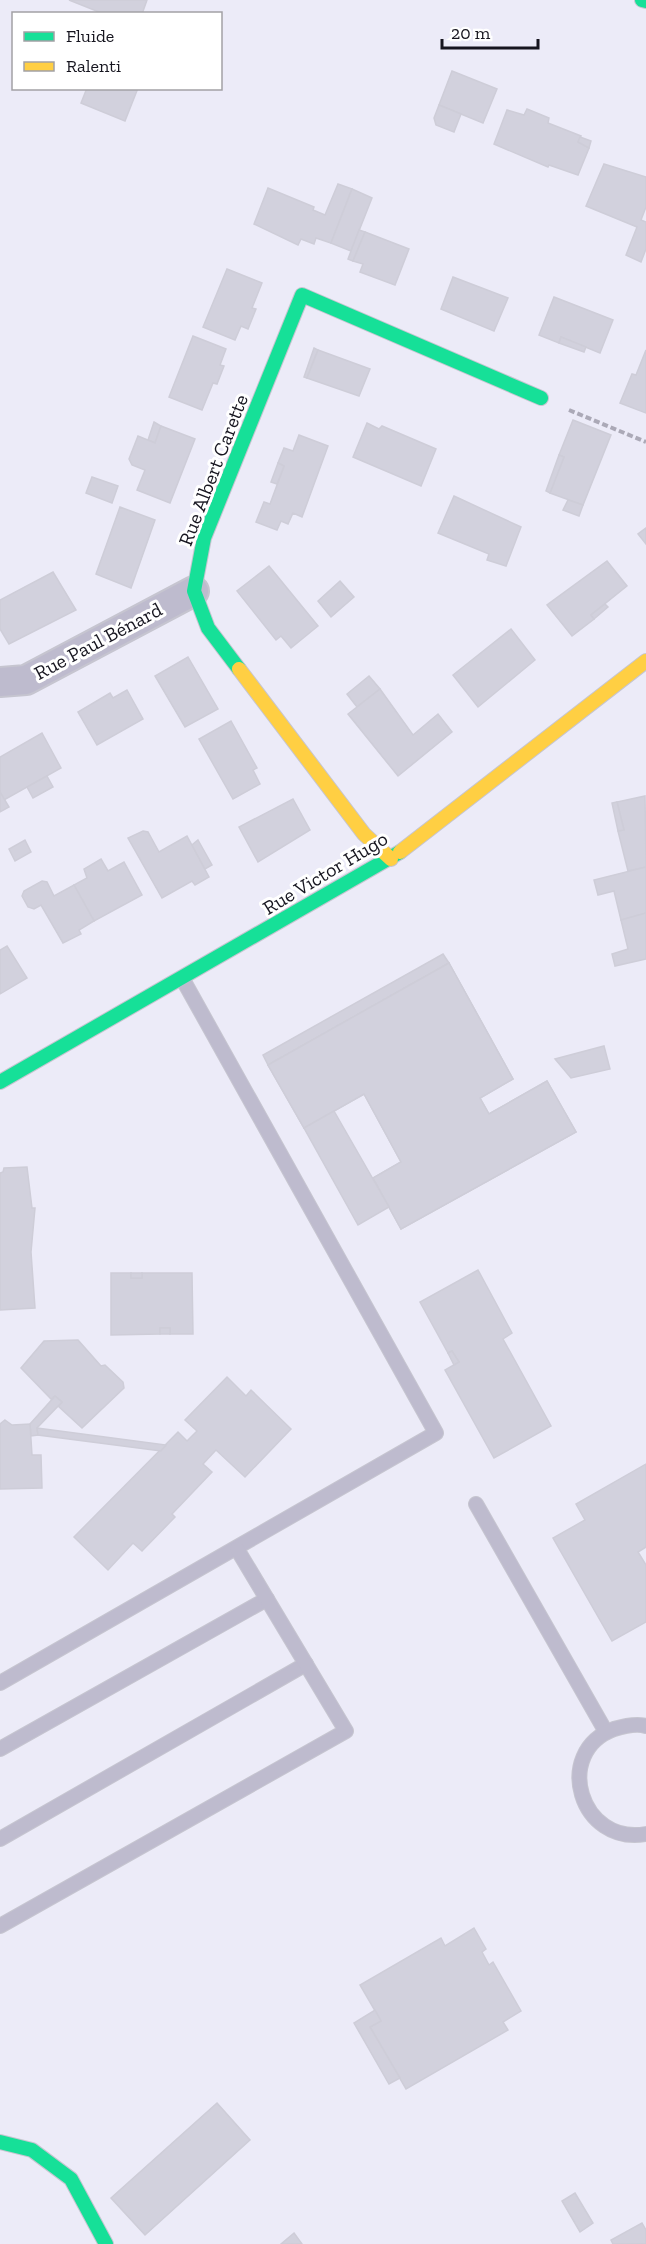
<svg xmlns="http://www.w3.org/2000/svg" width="646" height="2244" font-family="'Zilla Slab',serif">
	<rect width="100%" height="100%" fill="#ecebf8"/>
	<g fill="#d2d1dd" stroke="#cecdd8" stroke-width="1.5" fill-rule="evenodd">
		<polygon points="69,0 147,0 142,14 104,14"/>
		<polygon points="452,71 497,89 483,123 439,105"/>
		<polygon points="87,88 138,88 125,121 81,103"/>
		<polygon points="439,105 461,114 454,132 436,125 434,118"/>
		<polygon points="527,109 549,118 548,123 581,136 578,142 589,148 578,175 549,165 548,167 494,144 507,110 524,115"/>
		<polygon points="580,137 591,141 589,148 578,142"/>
		<polygon points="604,164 646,177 646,207 641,220 646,222 646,249 641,262 626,255 637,227 586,206"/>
		<polygon points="338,184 352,189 331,243 316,238 314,244 301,239 298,245 254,224 268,188 314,207 313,210 325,215"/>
		<polygon points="352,189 372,198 351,251 331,243"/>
		<polygon points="359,230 365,232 353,261 348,259"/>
		<polygon points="365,232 409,249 395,285 360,272 363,264 353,261"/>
		<polygon points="227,269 262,283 252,308 256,309 248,329 241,326 235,340 203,327"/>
		<polygon points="453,277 508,298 494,331 441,309"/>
		<polygon points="554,297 613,320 600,353 561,337 559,343 539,335"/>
		<polygon points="193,336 226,349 220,365 224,366 217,384 213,383 202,410 169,397"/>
		<polygon points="561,337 586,347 584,352 559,343"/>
		<polygon points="314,348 318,350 307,378 304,377"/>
		<polygon points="318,350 370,369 359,396 307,378"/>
		<polygon points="646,350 646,413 620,403 632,374 636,375"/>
		<polygon points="573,420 611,435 583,505 550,493 564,457 559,455"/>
		<polygon points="154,422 161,426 155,443 148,440"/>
		<polygon points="367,423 379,429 382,426 436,449 421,486 353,457"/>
		<polygon points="161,426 195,439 170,503 137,490 145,470 132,465 129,459 138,436 155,443"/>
		<polygon points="299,435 328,446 302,517 293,513 288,524 281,521 277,530 256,522 264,502 270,504 284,466 278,463 284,448 293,451"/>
		<polygon points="559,455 564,457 550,493 546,491"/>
		<polygon points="278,463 284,466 277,484 271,482"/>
		<polygon points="92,477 118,486 112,503 86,493"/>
		<polygon points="454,496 521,527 506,566 487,560 489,554 438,533"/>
		<polygon points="568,500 583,505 579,516 563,510"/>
		<polygon points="120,507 155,520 131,588 96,574"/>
		<polygon points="646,528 646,544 638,534"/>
		<polygon points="607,561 627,586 591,615 594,619 572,636 547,605"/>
		<polygon points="269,566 318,626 291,648 281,636 276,640 237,591"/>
		<polygon points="53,572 76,610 9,644 0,629 0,600"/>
		<polygon points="340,581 354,597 331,617 318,601"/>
		<polygon points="605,604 608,607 594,619 591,615"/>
		<polygon points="511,629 535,660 478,707 453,675"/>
		<polygon points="188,657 218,709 185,727 155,676"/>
		<polygon points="369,676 380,689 357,707 347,694"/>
		<polygon points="380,689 413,735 438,714 452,732 398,776 348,714"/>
		<polygon points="127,690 143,719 97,745 78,712 110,693 113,698"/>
		<polygon points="231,721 257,768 253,770 260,784 233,799 199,739"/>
		<polygon points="42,733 61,768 4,800 0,792 0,757"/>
		<polygon points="47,776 53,787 33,798 27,787"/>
		<polygon points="0,792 9,807 0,812"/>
		<polygon points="645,796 646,867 628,871 618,831 624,830 617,802"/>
		<polygon points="293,799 310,830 258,862 239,827"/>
		<polygon points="617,802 624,830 618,831 612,803"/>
		<polygon points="143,831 148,832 159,852 187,836 209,877 195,885 192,881 162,898 128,838"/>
		<polygon points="25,840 31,852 15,861 9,849"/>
		<polygon points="198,840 212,865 205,869 192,845"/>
		<polygon points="101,859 108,871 124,862 142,895 94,921 74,885 87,878 84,869"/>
		<polygon points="646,867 646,913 621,920 614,891 598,895 594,880"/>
		<polygon points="42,881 47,882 54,896 74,885 94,921 79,930 81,934 63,943 41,905 34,909 28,907 22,896 24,891"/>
		<polygon points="646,913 646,959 615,966 612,954 628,949 621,920"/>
		<polygon points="7,946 27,978 0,994 0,950"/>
		<polygon points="443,954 449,963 268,1065 263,1055"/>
		<path d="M 449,963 L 513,1079 L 480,1098 L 489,1114 L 547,1081 L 576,1132 L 401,1229 L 373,1178 L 401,1162 L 364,1094 L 304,1128 L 268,1065 ZM 419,1023 L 427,1037 L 369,1070 L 361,1055 Z"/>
		<polygon points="449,963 513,1079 480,1098 489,1114 547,1081 576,1132 401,1229 373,1178 401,1162 364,1094 304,1128 268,1065"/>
		<polygon points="604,1046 610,1069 571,1078 555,1059"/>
		<polygon points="334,1111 389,1207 358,1225 304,1128"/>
		<polygon points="27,1167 32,1208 35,1208 31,1252 35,1308 0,1310 0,1173 3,1172 4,1168"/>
		<polygon points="478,1270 512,1333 503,1339 551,1426 494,1458 445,1370 459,1362 452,1351 448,1353 420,1302"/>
		<polygon points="111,1273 131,1273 131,1278 142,1278 142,1273 192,1273 193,1334 170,1334 170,1328 160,1328 160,1334 111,1335"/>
		<rect x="131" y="1273" width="11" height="5"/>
		<rect x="160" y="1328" width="10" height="6"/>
		<polygon points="78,1340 101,1366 105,1365 123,1382 124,1388 82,1428 58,1406 62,1402 55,1396 51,1399 21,1368 44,1341"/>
		<polygon points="452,1351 459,1362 454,1365 448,1353"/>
		<polygon points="227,1377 246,1396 251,1390 291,1429 245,1477 216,1450 203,1464 212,1472 172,1514 175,1517 142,1551 133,1543 108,1570 74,1537 178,1432 187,1441 197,1431 185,1420"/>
		<polygon points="55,1396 62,1402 37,1428 38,1435 31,1436 30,1424"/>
		<polygon points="5,1420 12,1425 30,1424 32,1455 41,1455 42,1488 0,1489 0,1424"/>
		<polygon points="37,1428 166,1445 161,1451 38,1435"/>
		<polygon points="646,1464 646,1547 638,1552 646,1565 646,1622 612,1641 553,1538 585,1520 576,1504"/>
		<polygon points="474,1928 486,1949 482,1952 489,1965 493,1962 521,2011 503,2022 508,2030 406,2089 370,2027 381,2021 360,1985 441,1938 445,1946"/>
		<polygon points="375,2010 381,2021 370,2027 400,2078 389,2084 354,2023"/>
		<polygon points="217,2103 250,2140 145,2235 111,2198"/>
		<polygon points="575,2193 593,2223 580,2232 562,2201"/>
		<polygon points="642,2223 646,2230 646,2244 613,2244 611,2240"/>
		<polygon points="294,2233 302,2244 281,2244"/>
	</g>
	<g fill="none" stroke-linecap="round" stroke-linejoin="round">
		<defs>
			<g id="lane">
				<polyline points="476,1504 606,1732"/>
				<polyline points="0,1683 436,1433 182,978"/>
				<path d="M 646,1726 C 636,1723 624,1726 614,1729 C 552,1752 580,1846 646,1834"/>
				<polyline points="0,1749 267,1599"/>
				<polyline points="0,1839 306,1664"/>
				<polyline points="0,1926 346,1731 237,1549"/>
			</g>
			<polyline id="street" points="0,682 26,680 194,591"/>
			<g id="fast">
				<polyline points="642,0 646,1"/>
				<polyline points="239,669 208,628 194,591 204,538 302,295 541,398"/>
				<polyline points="0,1082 400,852"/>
				<polyline points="0,2142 32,2150 71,2179 106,2244"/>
			</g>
			<g id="slow">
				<polyline points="239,669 364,834 391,859"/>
				<polyline points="400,852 646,661"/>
			</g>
		</defs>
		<use href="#lane" stroke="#c6c5d0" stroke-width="16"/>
		<use href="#street" stroke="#c6c5d0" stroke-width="32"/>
		<use href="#fast" stroke="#c6c5d0" stroke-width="16"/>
		<use href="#slow" stroke="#c6c5d0" stroke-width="16"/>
		<polyline stroke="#aba9b7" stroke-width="4" stroke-dasharray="6 3" stroke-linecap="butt" points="569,410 646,442"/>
		<use href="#lane" stroke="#bebbce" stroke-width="14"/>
		<use href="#street" stroke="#bebbce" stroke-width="28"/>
		<use href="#fast" stroke="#16e098" stroke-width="14"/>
		<use href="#slow" stroke="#ffcf43" stroke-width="14"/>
	</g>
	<g text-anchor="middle" stroke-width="6" stroke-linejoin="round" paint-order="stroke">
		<g font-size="20" fill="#16151f" stroke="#fff">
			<text transform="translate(213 470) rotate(-69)" y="7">Rue Albert Carette</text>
			<text transform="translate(98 641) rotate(-28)" y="7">Rue Paul Bénard</text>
			<text transform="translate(325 873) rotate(-31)" y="7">Rue Victor Hugo</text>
		</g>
	</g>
	<rect x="12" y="12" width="210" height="78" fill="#ffffff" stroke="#a2a1a5" stroke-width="1.5"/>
	<rect x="24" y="32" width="30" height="9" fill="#16e098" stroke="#a2a1a5" stroke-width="1.5"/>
	<text x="66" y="42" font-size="18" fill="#16151f">Fluide</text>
	<rect x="24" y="62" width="30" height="9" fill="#ffcf43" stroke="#a2a1a5" stroke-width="1.5"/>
	<text x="66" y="72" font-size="18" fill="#16151f">Ralenti</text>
	<path d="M442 39v9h96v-9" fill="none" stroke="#16151f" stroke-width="3"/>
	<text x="451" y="39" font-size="18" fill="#16151f" stroke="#ffffff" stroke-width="4.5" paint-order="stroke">20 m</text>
</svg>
